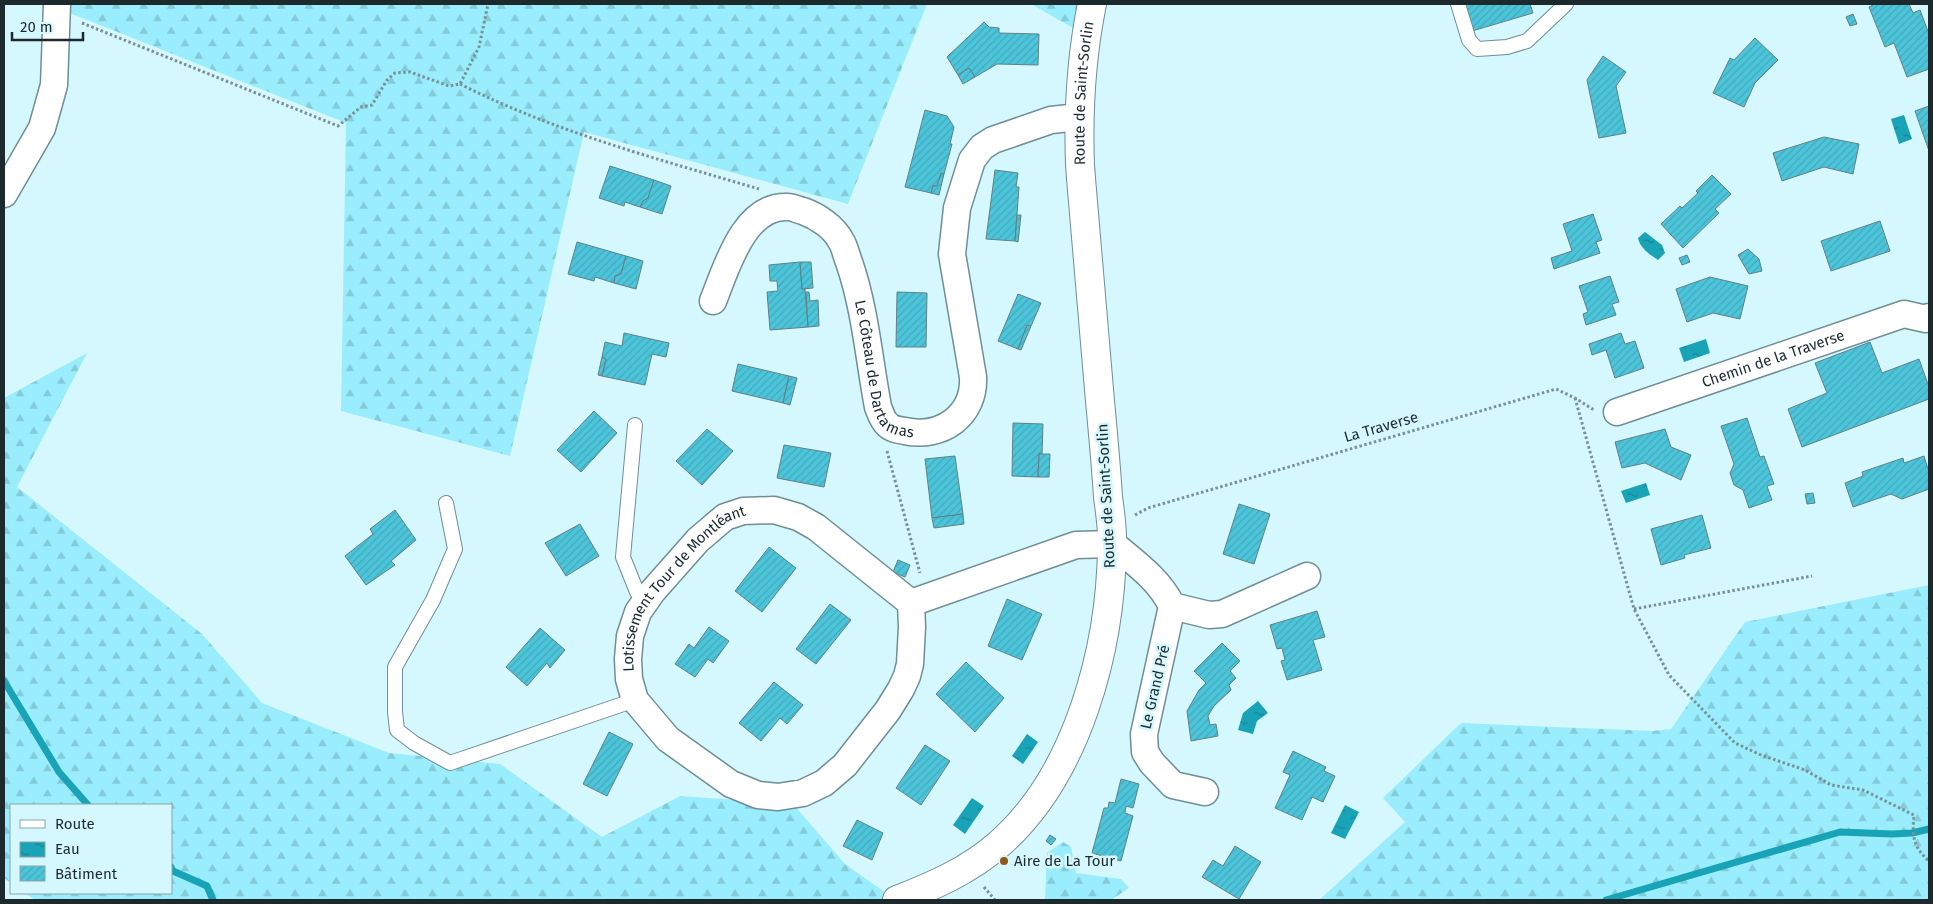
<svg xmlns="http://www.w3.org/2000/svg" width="1933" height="904" font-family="'Fira Sans',sans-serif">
	<defs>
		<pattern id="forest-firs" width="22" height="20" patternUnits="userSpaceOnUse" patternTransform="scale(1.25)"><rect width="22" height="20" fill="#99edfd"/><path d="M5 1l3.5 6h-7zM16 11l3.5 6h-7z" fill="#83cbd9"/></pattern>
		<pattern id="water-ripples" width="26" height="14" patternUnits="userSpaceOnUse" patternTransform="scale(1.25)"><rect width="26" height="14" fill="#19a3b7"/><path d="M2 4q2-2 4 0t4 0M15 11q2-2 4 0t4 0" fill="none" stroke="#168595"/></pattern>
		<pattern id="building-hatch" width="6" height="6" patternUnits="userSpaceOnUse" patternTransform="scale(1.25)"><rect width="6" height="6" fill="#4cc5da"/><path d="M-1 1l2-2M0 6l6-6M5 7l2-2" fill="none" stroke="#42a9bb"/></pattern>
	</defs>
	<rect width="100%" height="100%" fill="#d5f7fe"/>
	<g fill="url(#forest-firs)">
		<polygon points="66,4 927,4 848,204 584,132 510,456 341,411 346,123 65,11"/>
		<polygon points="1031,4 1081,4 1073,28"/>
		<polygon points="87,353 17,487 202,634 262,703 389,753 500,764 602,837 680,796 793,804 845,864 896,900 35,900 25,893 171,893 171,805 11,805 11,883 4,878 4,398"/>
		<polygon points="1929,585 1929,900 1319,900 1405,822 1383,798 1461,723 1653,731 1671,729 1745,622"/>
		<polygon points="1063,842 1071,847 1076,873 1121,879 1129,888 1111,900 1045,900 1047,853"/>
	</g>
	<g fill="url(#water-ripples)">
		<polygon points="1904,115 1912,139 1899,144 1891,119"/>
		<path d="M 1645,232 L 1662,245 L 1665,253 L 1658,260 C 1649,254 1640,248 1638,238 Z"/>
		<polygon points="1706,339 1710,353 1684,362 1679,348"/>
		<polygon points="1646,483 1650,495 1626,503 1621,491"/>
		<polygon points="1258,701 1268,713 1257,721 1253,734 1238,730 1243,713"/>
		<polygon points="1027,734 1038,742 1023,764 1012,756"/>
		<polygon points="972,798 984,806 965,834 953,825"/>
		<polygon points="1345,805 1359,812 1345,839 1331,833"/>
	</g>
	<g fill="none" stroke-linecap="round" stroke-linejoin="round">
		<g stroke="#19a3b7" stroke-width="7">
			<polyline points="4,681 59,772 88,805"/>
			<polyline points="171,867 173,871 207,886 213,900"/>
			<polyline points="1606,900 1840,832 1892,834 1912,833 1929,829"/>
		</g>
	</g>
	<g fill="url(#building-hatch)" stroke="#618086">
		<polygon points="1464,4 1530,4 1533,13 1472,31"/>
		<polygon points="1875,4 1909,4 1913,13 1920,10 1929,34 1929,69 1907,77 1894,43 1885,47 1869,7"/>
		<polygon points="1853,14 1857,24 1850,26 1846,17"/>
		<polygon points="984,22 989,27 999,28 999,33 1039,34 1038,65 997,64 975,77 969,68 958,75 947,57"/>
		<polygon points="1755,38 1778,60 1755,83 1744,107 1713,93 1730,58 1734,60"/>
		<polygon points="1603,56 1626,72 1616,86 1626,133 1599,138 1587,80"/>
		<polygon points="969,68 975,77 963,84 958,75"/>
		<polygon points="1929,106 1929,151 1915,111"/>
		<polygon points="925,110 947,116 954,127 950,144 952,144 944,174 941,173 937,186 933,186 931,193 905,187"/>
		<polygon points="1824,137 1859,144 1853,174 1824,167 1782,181 1773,153"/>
		<polygon points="610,166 654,180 648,198 643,201 640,207 625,202 624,206 599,198"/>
		<polygon points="995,170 1018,173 1016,187 1019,187 1015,241 986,239"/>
		<polygon points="941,173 944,174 939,195 931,193 933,186 937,186"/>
		<polygon points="1712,175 1731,194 1715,209 1719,213 1683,248 1661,224 1680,206 1682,208 1698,193 1696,191"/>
		<polygon points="654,180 671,186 662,214 640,207 643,201 648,198"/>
		<polygon points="1593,214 1602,240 1596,242 1600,253 1554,269 1551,258 1572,251 1563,224"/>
		<polygon points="1017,215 1021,215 1018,242 1015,241"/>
		<polygon points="1880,221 1890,251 1831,271 1821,241"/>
		<polygon points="577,242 626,256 621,274 615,276 614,283 595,277 594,281 568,274"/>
		<polygon points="1748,249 1759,259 1762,271 1749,274 1738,255"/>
		<polygon points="1687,255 1690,262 1682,265 1679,258"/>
		<polygon points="626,256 643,261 636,289 614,283 615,276 621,274"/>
		<polygon points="800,262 802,289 805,289 808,327 770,330 767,292 778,291 777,281 770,281 769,265"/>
		<polygon points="800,262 811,262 813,288 802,289"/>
		<polygon points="1610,276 1619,302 1612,304 1616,315 1586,325 1583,314 1588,312 1579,286"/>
		<polygon points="1710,277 1748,286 1740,319 1713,313 1687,322 1676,289"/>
		<polygon points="806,292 809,292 810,301 818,300 819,326 808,327"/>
		<polygon points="897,292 927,293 926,347 896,347"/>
		<polygon points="1018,294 1041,303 1031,326 1027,325 1018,349 998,341"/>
		<polygon points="1027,325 1031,326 1021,350 1018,349"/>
		<polygon points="624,333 669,343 666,357 652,354 645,385 602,376 606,359 602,357 605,342 622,346"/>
		<polygon points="1621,333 1625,344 1635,341 1644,368 1615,378 1606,350 1592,355 1589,344"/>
		<polygon points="1870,342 1882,373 1919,359 1929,387 1929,399 1802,447 1788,409 1827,393 1815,363"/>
		<polygon points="602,357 606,359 602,376 598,375"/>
		<polygon points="738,364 789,376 783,403 732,391"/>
		<polygon points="789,376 797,378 790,405 783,403"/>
		<polygon points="594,411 617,433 581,472 557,450"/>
		<polygon points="1747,418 1760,457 1764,456 1774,484 1767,486 1772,500 1749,508 1743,490 1734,485 1730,473 1734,464 1721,426"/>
		<polygon points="1013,423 1043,424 1042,454 1039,454 1038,477 1012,476"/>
		<polygon points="707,429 733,451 702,485 676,461"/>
		<polygon points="1665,429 1671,447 1691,455 1681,480 1645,463 1622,468 1615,442"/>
		<polygon points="784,445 831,453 824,487 777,478"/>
		<polygon points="1039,454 1050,454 1049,477 1038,477"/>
		<polygon points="955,456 963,514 932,518 925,459"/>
		<polygon points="1924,456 1929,472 1929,489 1902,499 1891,494 1853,507 1845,483 1863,476 1862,472 1903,458 1904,463"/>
		<polygon points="1813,493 1815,503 1807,504 1805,494"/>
		<polygon points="1239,504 1270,514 1254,564 1223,554"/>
		<polygon points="395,510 416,540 391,561 395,565 366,585 345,556 373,534 370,529"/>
		<polygon points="963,514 964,524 934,528 932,518"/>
		<polygon points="1702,515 1711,548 1684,555 1685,558 1661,565 1651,529"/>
		<polygon points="580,524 599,556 566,576 545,543"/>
		<polygon points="769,547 796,568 762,612 735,591"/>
		<polygon points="898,560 910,565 905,577 893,572"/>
		<polygon points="1007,599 1042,614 1022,660 988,646"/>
		<polygon points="830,604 851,620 816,664 796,649"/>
		<polygon points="1317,611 1325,637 1313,640 1322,670 1287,680 1281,661 1285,660 1282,648 1277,649 1270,625"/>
		<polygon points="709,627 729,641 713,663 708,659 695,677 675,664 689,644 694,648"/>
		<polygon points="540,628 565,650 550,668 547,663 527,686 506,667"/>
		<polygon points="1222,643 1240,661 1230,671 1236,678 1229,685 1231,690 1214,706 1208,716 1210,725 1216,724 1218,736 1191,741 1187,711 1199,690 1206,683 1194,671"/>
		<polygon points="966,662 1004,698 975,732 936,694"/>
		<polygon points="774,682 803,705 787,724 780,718 761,741 739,723"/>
		<polygon points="609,732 633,744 607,796 583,784"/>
		<polygon points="925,745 950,761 921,805 896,788"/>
		<polygon points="1293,751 1326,767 1324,771 1335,776 1323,802 1312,797 1302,820 1275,808 1290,775 1283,772"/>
		<polygon points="1121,779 1139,784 1133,808 1126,806 1125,813 1133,816 1121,861 1092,853 1104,808 1108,808 1109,802 1115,803"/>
		<polygon points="857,820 883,833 872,860 843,846"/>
		<polygon points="1050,835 1056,839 1051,845 1046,841"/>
		<polygon points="1235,846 1261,862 1239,899 1202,877 1213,860 1223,866"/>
	</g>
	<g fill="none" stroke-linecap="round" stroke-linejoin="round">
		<defs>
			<g id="service">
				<polyline points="1458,4 1469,40 1477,49 1507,47 1527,41 1566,4"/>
				<polyline points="635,425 623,557 637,592 648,598"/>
				<polyline points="446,503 455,549 433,600 395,667 395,712 397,730 414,743 450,763 635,700"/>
			</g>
			<g id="minor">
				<polyline points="4,194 42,128 54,85 57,4"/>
				<path id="s1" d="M 713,301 C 726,269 744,204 788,207 C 793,207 798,210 803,211 C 817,216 834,227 841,241 C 845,247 846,255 849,262 C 865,308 869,359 878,407 C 880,412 883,421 887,424 C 891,429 899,430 905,431 C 942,439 975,415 973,377 L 952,254 L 957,208 L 972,160 L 982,147 L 993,140 L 1051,120 L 1079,117"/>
				<path id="s2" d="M 1617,412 L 1904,314 L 1926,319 L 1929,317"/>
				<path id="s3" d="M 911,603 L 912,627 L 910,664 L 907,676 L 901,689 L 888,710 L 845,765 L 824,783 L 803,793 L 778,797 L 758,795 L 731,784 L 668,739 L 635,700 L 629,679 L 628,659 L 630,636 L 638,612 L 652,592 L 698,540 L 725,517 L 743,511 L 774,510 L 798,517 L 816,527 L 911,603 L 1076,545 L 1113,544 C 1135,563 1159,579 1172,606 L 1209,615 L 1222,614 L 1307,576"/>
				<polyline points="1172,606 1144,734 1145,752 1152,763 1173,785 1205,792"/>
			</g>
			<g id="tertiary">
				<path id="s4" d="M 897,900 C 933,886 968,871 998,845 C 1078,776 1111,648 1112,546 C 1113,530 1110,513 1108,497 C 1106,465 1103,433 1100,401 C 1093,323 1086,244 1080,165 C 1078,110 1081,58 1092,4"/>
			</g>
		</defs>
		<use href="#service" stroke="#6f8e95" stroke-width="16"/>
		<use href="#minor" stroke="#6f8e95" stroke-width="29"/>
		<use href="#tertiary" stroke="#6f8e95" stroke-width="30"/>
		<g stroke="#799196" stroke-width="3" stroke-dasharray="2.5 2.5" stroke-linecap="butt">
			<polyline points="82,23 338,126 361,107 372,105 387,80 395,73 410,72 449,86 460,84 479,47 488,4"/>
			<path d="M 460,84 C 555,132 658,159 759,189"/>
			<path d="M 1575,398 L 1634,609 L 1669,675 L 1735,743 L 1761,755 L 1805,770 L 1831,785 L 1863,790 L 1914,815 C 1912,836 1913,847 1929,861"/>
			<polyline points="887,451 920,573"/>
			<polyline points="1135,515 1148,508 1556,389 1575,398 1594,410"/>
			<polyline points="1634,609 1812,576"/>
			<polyline points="984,887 995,900"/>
		</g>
		<use href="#service" stroke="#fff" stroke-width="14"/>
		<use href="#minor" stroke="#fff" stroke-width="26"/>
		<use href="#tertiary" stroke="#fff" stroke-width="28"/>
	</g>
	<circle fill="#925617" stroke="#d5f7fe" stroke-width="2" cx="1004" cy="861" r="5"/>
	<g text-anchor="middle" stroke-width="5" stroke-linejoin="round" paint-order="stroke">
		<g font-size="15" fill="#1d2a2d" stroke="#d5f7fe">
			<text dy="5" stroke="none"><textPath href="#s4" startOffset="899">Route de Saint-Sorlin</textPath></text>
			<text dy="5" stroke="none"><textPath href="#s2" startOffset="165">Chemin de la Traverse</textPath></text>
			<text dy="5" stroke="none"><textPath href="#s1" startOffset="334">Le Côteau de Dartamas</textPath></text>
			<text transform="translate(1381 427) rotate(-16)" y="5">La Traverse</text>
			<text transform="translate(1106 496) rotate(-93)" y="5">Route de Saint-Sorlin</text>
			<text dy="5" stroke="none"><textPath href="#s3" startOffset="571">Lotissement Tour de Montléant</textPath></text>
			<text transform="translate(1155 687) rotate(-77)" y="5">Le Grand Pré</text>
		</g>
		<g font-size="15" fill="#1d2a2d" stroke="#d5f7fe" text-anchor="start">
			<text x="1014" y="866">Aire de La Tour</text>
		</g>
	</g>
	<rect width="1933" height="904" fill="none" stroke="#1d2a2d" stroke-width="10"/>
	<rect x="10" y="804" width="162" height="90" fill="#d5f7fe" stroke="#8ba5aa"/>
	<rect x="20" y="820" width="25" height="8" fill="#ffffff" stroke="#8ba5aa"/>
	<text x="55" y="829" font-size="15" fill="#1d2a2d">Route</text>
	<rect x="20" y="842" width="25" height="15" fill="url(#water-ripples)" stroke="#8ba5aa"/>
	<text x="55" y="854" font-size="15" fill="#1d2a2d">Eau</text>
	<rect x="20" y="866" width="25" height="15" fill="url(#building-hatch)" stroke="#8ba5aa"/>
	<text x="55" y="879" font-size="15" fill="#1d2a2d">Bâtiment</text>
	<path d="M12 32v8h71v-8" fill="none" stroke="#1d2a2d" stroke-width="2.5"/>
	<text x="20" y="32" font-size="15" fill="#1d2a2d" stroke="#d5f7fe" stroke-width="4" paint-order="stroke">20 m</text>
</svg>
